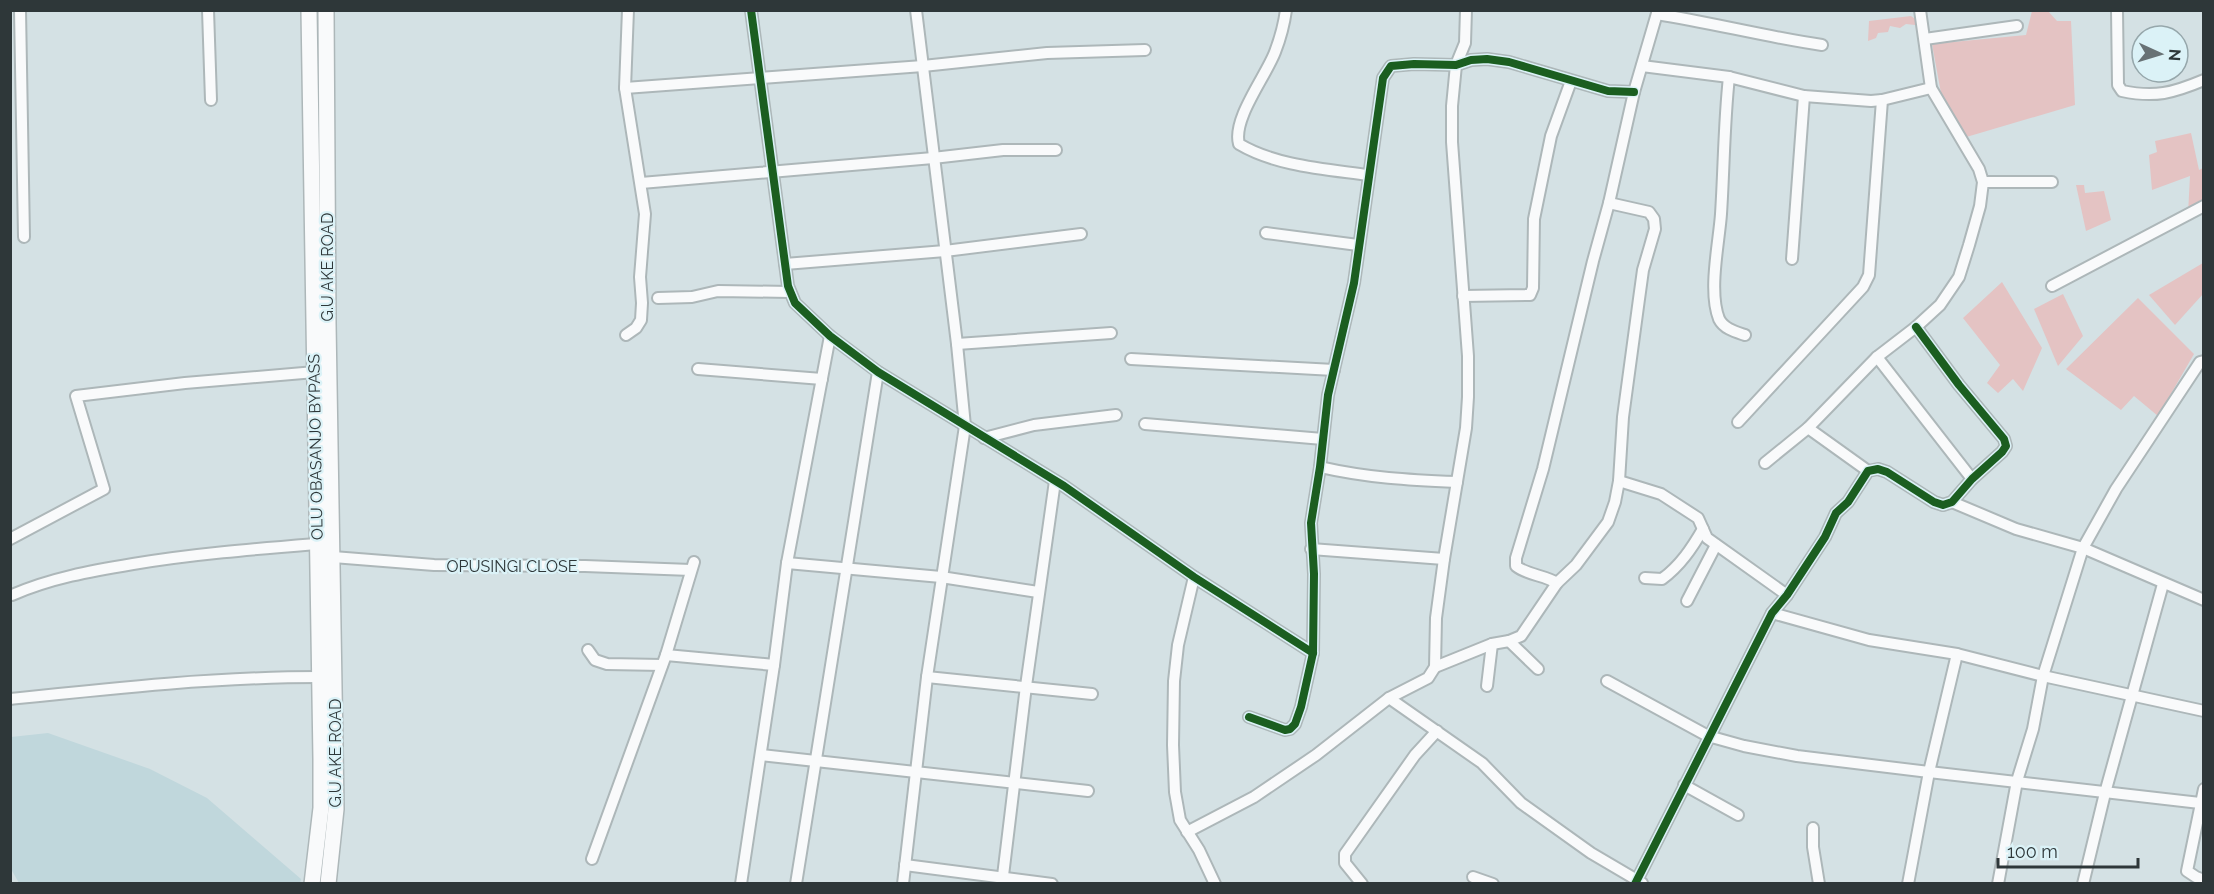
<svg xmlns="http://www.w3.org/2000/svg" width="2214" height="894" font-family="Raleway,sans-serif">
	<rect width="100%" height="100%" fill="#d4e1e4"/>
	<polygon fill="#c0d7dc" points="48,733 150,769 207,798 301,879 300,883 19,883 11,869 11,737"/>
	<g fill="#e4c3c3">
		<polygon points="2032,11 2048,11 2057,21 2071,21 2075,105 1963,138 1943,104 1932,44 2026,35"/>
		<polygon points="1911,16 1918,21 1915,25 1906,24 1900,28 1890,26 1888,32 1878,33 1876,38 1868,41 1869,21"/>
		<polygon points="2191,133 2199,170 2203,168 2203,205 2188,214 2190,176 2152,190 2149,155 2157,152 2155,141"/>
		<polygon points="2076,185 2084,185 2085,193 2104,191 2111,220 2086,231"/>
		<polygon points="2203,263 2203,294 2175,325 2149,295"/>
		<polygon points="2002,282 2042,348 2023,391 2013,379 1998,393 1987,383 2000,365 1963,318"/>
		<polygon points="2063,294 2083,336 2058,366 2034,309"/>
		<polygon points="2138,298 2194,354 2158,416 2134,396 2121,410 2066,369"/>
	</g>
	<g fill="none" stroke-linecap="round" stroke-linejoin="round">
		<defs>
			<g id="minor">
				<polyline points="20,10 24,237"/>
				<polyline points="208,10 211,100"/>
				<polyline points="751,10 788,286 795,303 830,336 878,372 1064,486 1194,577 1313,653"/>
				<path d="M 1286,10 C 1284,25 1280,39 1275,52 C 1266,76 1232,119 1239,144 C 1276,166 1325,169 1368,175"/>
				<path d="M 2117,10 L 2118,85 L 2122,91 C 2155,98 2173,93 2204,80"/>
				<path d="M 1657,14 C 1713,23 1767,37 1822,45"/>
				<polyline points="1925,39 2017,26"/>
				<polyline points="1642,66 1729,77"/>
				<polyline points="625,88 923,66 1047,53 1145,50"/>
				<polyline points="1983,182 2052,182"/>
				<polyline points="641,183 933,158 1003,150 1056,150"/>
				<polyline points="1266,233 1358,245"/>
				<polyline points="1792,259 1804,96"/>
				<polyline points="785,264 945,251 1081,234"/>
				<polyline points="2052,286 2204,206"/>
				<polyline points="1463,296 1530,295 1533,288 1534,219 1551,136 1571,81"/>
				<polyline points="658,298 692,297 718,291 790,292"/>
				<polyline points="626,335 636,328 641,320 642,303 640,277 645,214 625,88 628,10"/>
				<path d="M 1745,335 C 1736,332 1724,329 1719,319 C 1708,291 1719,243 1721,214 C 1724,168 1724,122 1729,77 L 1804,96 L 1871,101 L 1882,100 L 1931,88"/>
				<polyline points="957,344 1111,333"/>
				<polyline points="1877,357 1972,479"/>
				<polyline points="1131,359 1334,370"/>
				<polyline points="698,369 822,379"/>
				<polyline points="1738,422 1863,287 1869,275 1882,100"/>
				<polyline points="1145,424 1323,439"/>
				<polyline points="1808,428 1868,471"/>
				<polyline points="984,438 1034,425 1116,415"/>
				<polyline points="1765,463 1808,428 1877,357 1916,327 1940,305 1959,277 1969,245 1980,206 1983,182 1979,169 1931,88 1920,10"/>
				<path d="M 1320,467 C 1368,478 1409,480 1457,482"/>
				<polyline points="1619,481 1661,494 1698,518 1707,538 1787,595"/>
				<polyline points="1952,502 2016,529 2083,548 2204,600"/>
				<polyline points="10,539 104,489 76,396 185,383 315,372"/>
				<polyline points="1311,549 1444,559"/>
				<polyline points="333,557 434,565 585,566 691,570"/>
				<polyline points="787,563 941,577 1038,592"/>
				<polyline points="1194,577 1178,645 1174,681 1173,745 1175,792 1180,820 1199,850 1215,884"/>
				<path d="M 1645,578 L 1662,579 C 1680,566 1692,548 1703,529"/>
				<polyline points="1557,583 1576,565 1608,522 1615,502 1619,481 1623,417 1639,299 1643,270 1655,229 1654,219 1649,212 1609,203"/>
				<path d="M 12,595 C 51,578 91,571 133,564 C 193,554 255,549 316,544"/>
				<polyline points="1687,601 1716,545"/>
				<polyline points="1772,613 1869,640 1957,654 2043,676 2204,711"/>
				<polyline points="1509,641 1538,669"/>
				<polyline points="588,650 595,660 607,664 662,665"/>
				<polyline points="666,655 774,665"/>
				<path d="M 1435,667 L 1492,644 L 1509,641 L 1521,636 L 1557,583 C 1544,575 1527,575 1516,566 L 1516,558 L 1543,469 L 1593,261 L 1609,203 L 1634,92 L 1658,10"/>
				<polyline points="927,677 1092,694"/>
				<polyline points="1607,681 1708,736 1744,746 1797,756 1929,772 2200,803"/>
				<polyline points="1487,686 1492,644"/>
				<polyline points="1389,698 1482,763 1521,803 1591,853 1642,883"/>
				<path d="M 10,699 C 114,688 216,677 320,677"/>
				<polyline points="1249,717 1285,730 1290,729 1295,724 1301,707 1313,653 1314,574 1311,523 1320,467 1328,395 1354,283 1383,78 1391,66 1414,64 1456,65 1471,60 1487,59 1509,62 1608,91 1634,92"/>
				<polyline points="761,755 1088,791"/>
				<polyline points="1684,785 1738,815"/>
				<polyline points="2204,789 2187,871 2196,877 2204,880"/>
				<polyline points="1813,828 1813,847 1819,884"/>
				<polyline points="1187,832 1254,797 1316,755 1389,698 1428,678 1435,667 1436,618 1444,559 1466,428 1468,397 1468,356 1452,142 1452,106 1456,65 1465,43 1466,10"/>
				<polyline points="592,859 666,655 694,562"/>
				<polyline points="905,865 1052,884"/>
				<polyline points="1473,877 1493,884"/>
				<polyline points="741,884 774,665 787,563 830,336"/>
				<polyline points="796,884 878,372"/>
				<polyline points="903,884 927,677 965,426 957,344 916,10"/>
				<polyline points="1002,884 1026,686 1055,481"/>
				<polyline points="1362,884 1345,863 1345,854 1415,755 1437,731"/>
				<polyline points="1635,884 1772,613 1787,595 1825,537 1836,513 1848,502 1868,471 1878,469 1887,472 1934,502 1943,505 1952,502 1972,479 2002,452 2006,446 2004,439 1959,385 1916,327"/>
				<polyline points="1908,884 1929,772 1957,654"/>
				<polyline points="1998,884 2017,781 2033,729 2043,676 2083,548 2116,489 2200,362 2204,361"/>
				<polyline points="2083,884 2105,793 2163,584"/>
			</g>
			<g id="secondary">
				<polyline points="309,10 321,759 321,808 312,884"/>
				<polyline points="326,10 328,323 336,809 328,884"/>
			</g>
		</defs>
		<use href="#minor" stroke="#adb7b9" stroke-width="14"/>
		<use href="#secondary" stroke="#adb7b9" stroke-width="18"/>
		<use href="#minor" stroke="#f9fafb" stroke-width="10"/>
		<use href="#secondary" stroke="#f9fafb" stroke-width="15"/>
		<defs>
			<g id="cycleway">
				<polyline points="751,10 788,286 795,303 830,336 878,372 1064,486 1194,577 1313,653"/>
				<polyline points="1249,717 1285,730 1290,729 1295,724 1301,707 1313,653 1314,574 1311,523 1320,467 1328,395 1354,283 1383,78 1391,66 1414,64 1456,65 1471,60 1487,59 1509,62 1608,91 1634,92"/>
				<polyline points="1635,884 1772,613 1787,595 1825,537 1836,513 1848,502 1868,471 1878,469 1887,472 1934,502 1943,505 1952,502 1972,479 2002,452 2006,446 2004,439 1959,385 1916,327"/>
			</g>
		</defs>
		<use href="#cycleway" stroke="#dbf2f7" stroke-width="11"/>
		<use href="#cycleway" stroke="#1b5e20" stroke-width="8"/>
	</g>
	<g text-anchor="middle" stroke-width="4.5" stroke-linejoin="round" paint-order="stroke">
		<g font-size="16" fill="#2e3739" stroke="#dbf2f7">
			<text transform="translate(327 267) rotate(-90)" y="6">G.U AKE ROAD</text>
			<text transform="translate(315 447) rotate(-91)" y="6">OLU OBASANJO BYPASS</text>
			<text x="512" y="572">OPUSINGI CLOSE</text>
			<text transform="translate(335 753) rotate(-90)" y="6">G.U AKE ROAD</text>
		</g>
	</g>
	<rect width="2214" height="894" fill="none" stroke="#2e3739" stroke-width="24"/>
	<g transform="translate(2160 54) rotate(94)"><circle r="28" fill="#dbf2f7" stroke="#96a7ab" stroke-width="1.5"/>
	<path d="M0-4.5L10 22L0 15L-10 22Z" fill="#687275"/>
	<text y="-9" font-size="16" font-weight="bold" text-anchor="middle" fill="#2e3739">N</text>
	</g>
	<path d="M1998 858v9h140v-9" fill="none" stroke="#2e3739" stroke-width="3"/>
	<text x="2007" y="858" font-size="18" fill="#2e3739" stroke="#dbf2f7" stroke-width="4.5" paint-order="stroke">100 m</text>
</svg>
